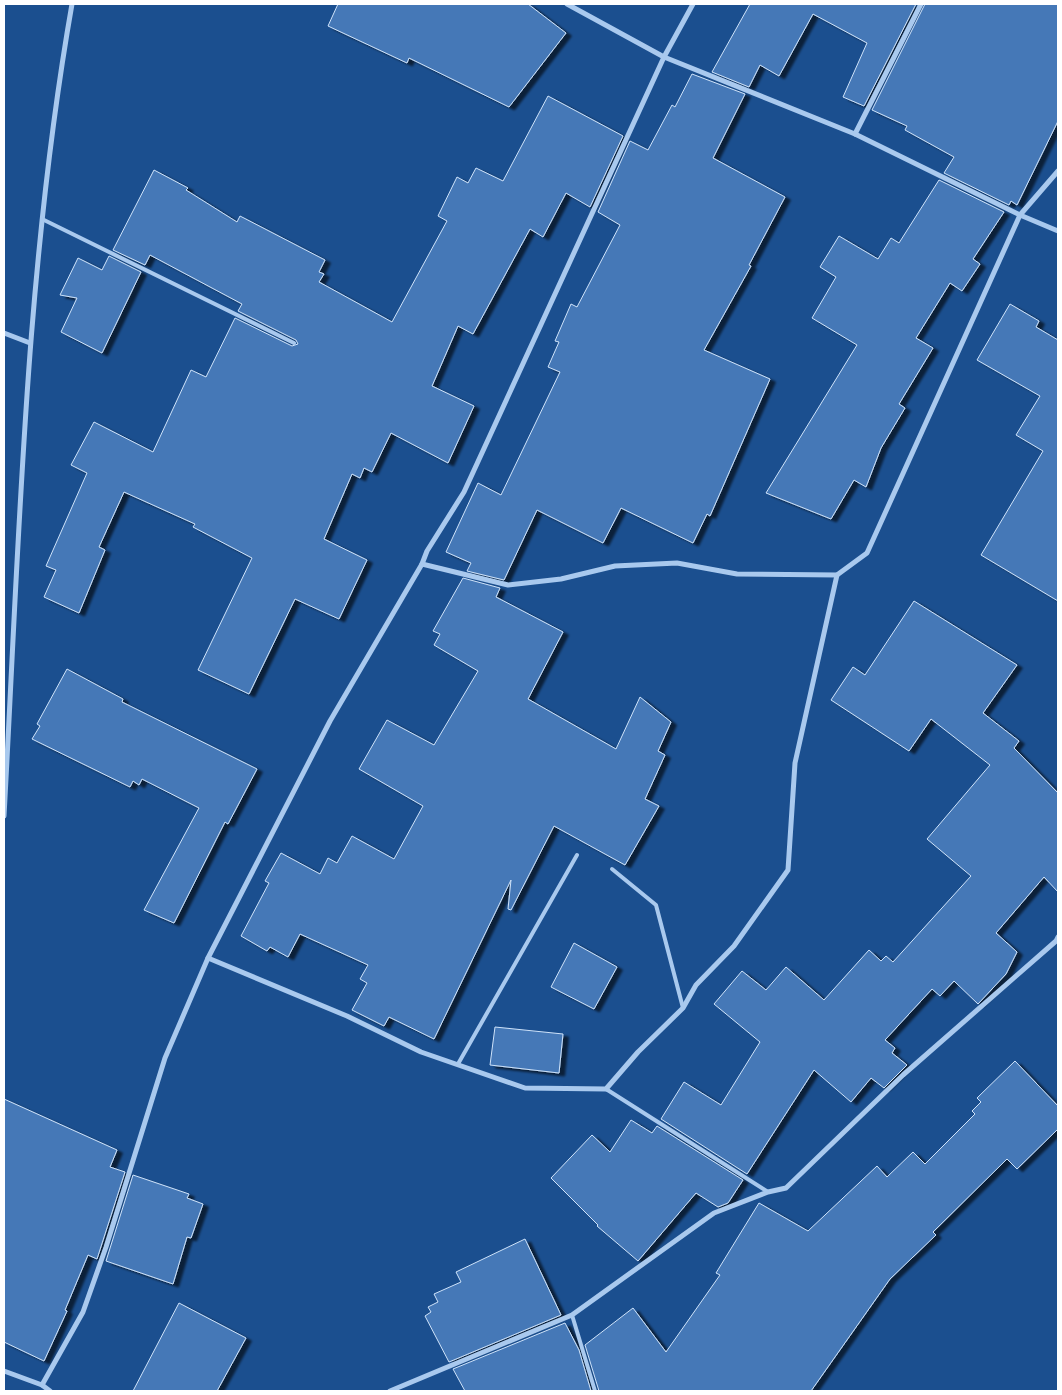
<svg xmlns="http://www.w3.org/2000/svg" width="1062" height="1395" font-family="'Golos Text',sans-serif">
	<defs>
		<filter id="shadow"><feDropShadow dx="5.5" dy="3" stdDeviation="1" flood-color="#0009"/></filter>
	</defs>
	<rect width="100%" height="100%" fill="#1b4f8f"/>
	<g fill="#4478b7" stroke="#cfe3fa" filter="url(#shadow)">
		<polygon points="338,4 528,4 566,33 509,107 409,58 407,63 328,26"/>
		<polygon points="750,4 916,4 864,106 843,97 867,43 813,14 779,76 760,65 749,87 712,72"/>
		<polygon points="925,4 1058,4 1058,121 1017,205 1011,201 1009,205 944,173 954,157 905,130 907,126 872,110"/>
		<polygon points="692,74 745,94 713,158 785,197 749,265 751,266 704,350 770,379 710,516 707,514 693,543 621,508 603,543 537,510 504,580 467,571 471,563 446,552 478,483 501,495 560,372 548,367 559,342 555,341 571,304 577,307 620,225 598,212 630,141 648,150 672,105 675,107"/>
		<polygon points="548,96 623,136 590,207 566,193 543,237 530,229 473,334 458,326 432,386 474,406 448,463 391,433 372,472 364,468 360,478 352,474 324,539 367,560 339,619 295,599 249,694 198,670 252,558 193,527 195,524 124,492 99,547 105,550 79,613 44,597 56,570 46,566 87,473 71,465 94,422 153,452 191,370 206,377 235,318 292,346 298,344 296,340 238,311 242,304 150,255 145,265 113,250 154,170 188,188 186,190 237,222 240,216 325,260 319,272 324,274 319,282 392,322 447,221 438,216 457,177 468,183 476,168 503,181"/>
		<polygon points="939,180 1004,212 973,259 980,264 962,291 950,283 916,338 933,348 899,404 905,408 881,448 866,487 854,480 831,519 766,493 857,345 812,318 836,277 820,267 839,236 878,259 891,238 899,243"/>
		<polygon points="109,256 141,272 102,353 61,332 77,298 60,295 78,258 102,270"/>
		<polygon points="1010,304 1039,321 1036,327 1058,340 1058,601 981,555 1043,451 1016,435 1040,396 977,360"/>
		<polygon points="463,578 500,588 496,597 563,632 528,699 616,749 640,697 671,722 658,751 665,755 645,799 659,806 625,865 554,826 511,910 508,909 511,880 434,1039 389,1017 384,1026 352,1010 367,983 360,979 368,965 300,934 288,957 270,947 267,951 241,936 269,883 265,881 281,853 320,874 328,858 337,863 352,836 394,859 423,806 359,769 387,720 434,745 478,671 434,645 440,634 433,631"/>
		<polygon points="914,601 1017,665 983,713 1019,741 1014,748 1058,793 1058,892 1044,877 996,933 1017,952 1006,974 978,1004 954,981 940,996 932,989 885,1040 895,1048 892,1053 907,1065 884,1088 871,1078 851,1102 814,1070 747,1174 661,1119 684,1082 721,1105 760,1042 714,1004 742,971 766,990 786,967 824,1000 869,950 881,961 886,956 893,962 971,876 927,839 990,765 931,719 909,751 831,700 853,667 865,675"/>
		<polygon points="67,669 123,699 122,702 257,769 228,824 225,822 174,923 144,910 199,808 142,779 139,785 133,781 130,787 32,739 40,726 37,724"/>
		<polygon points="574,943 617,967 594,1009 551,987"/>
		<polygon points="495,1027 563,1034 559,1073 490,1065"/>
		<polygon points="1015,1061 1058,1106 1058,1129 1017,1169 1007,1159 933,1232 936,1235 890,1279 811,1391 599,1391 585,1345 633,1308 666,1352 720,1275 716,1273 759,1203 808,1231 877,1166 887,1177 913,1152 925,1164 975,1114 972,1111 981,1102 977,1098"/>
		<polygon points="4,1099 117,1150 110,1167 125,1172 97,1259 88,1255 65,1310 67,1311 44,1361 4,1342"/>
		<polygon points="631,1120 652,1133 657,1126 743,1180 728,1203 718,1207 696,1193 638,1261 597,1226 598,1225 551,1178 592,1135 610,1152"/>
		<polygon points="133,1175 189,1194 187,1198 203,1204 191,1238 187,1237 173,1284 106,1261"/>
		<polygon points="525,1239 561,1315 449,1362 425,1316 431,1312 428,1307 438,1302 434,1294 461,1282 456,1272"/>
		<polygon points="179,1303 246,1338 217,1391 133,1391"/>
		<polygon points="565,1323 579,1350 591,1391 465,1391 453,1369"/>
	</g>
	<g fill="none" stroke-linecap="round" stroke-linejoin="round">
		<g stroke="#a9c9ee" stroke-width="4">
			<polyline points="42,219 294,343"/>
			<polyline points="612,869 656,905 683,1008"/>
			<polyline points="458,1064 577,855"/>
			<polyline points="606,1089 768,1192"/>
			<polyline points="572,1315 595,1391"/>
		</g>
		<g stroke="#a9c9ee" stroke-width="5">
			<polyline points="567,4 664,57 855,134 1020,215 1058,231"/>
			<polyline points="693,4 664,57 464,492 427,551 422,564 508,585 561,579 615,566 677,563 737,574 837,575 867,553 1020,215 1058,171"/>
			<polyline points="855,134 921,4"/>
			<polyline points="4,333 30,343"/>
			<path d="M 4,816 C 19,545 25,271 72,4"/>
			<polyline points="208,958 347,1016 421,1052 525,1088 606,1089 638,1052 683,1008 696,985 734,946 788,870 795,763 837,575"/>
			<polyline points="4,1371 42,1385 83,1312 106,1247 165,1058 208,958 330,721 422,564"/>
			<polyline points="42,1385 50,1391"/>
			<polyline points="390,1391 572,1315 714,1213 768,1192 786,1188 903,1075 1056,941 1058,937"/>
		</g>
	</g>
	<rect width="1062" height="1395" fill="none" stroke="#ffffff" stroke-width="10"/>
</svg>
